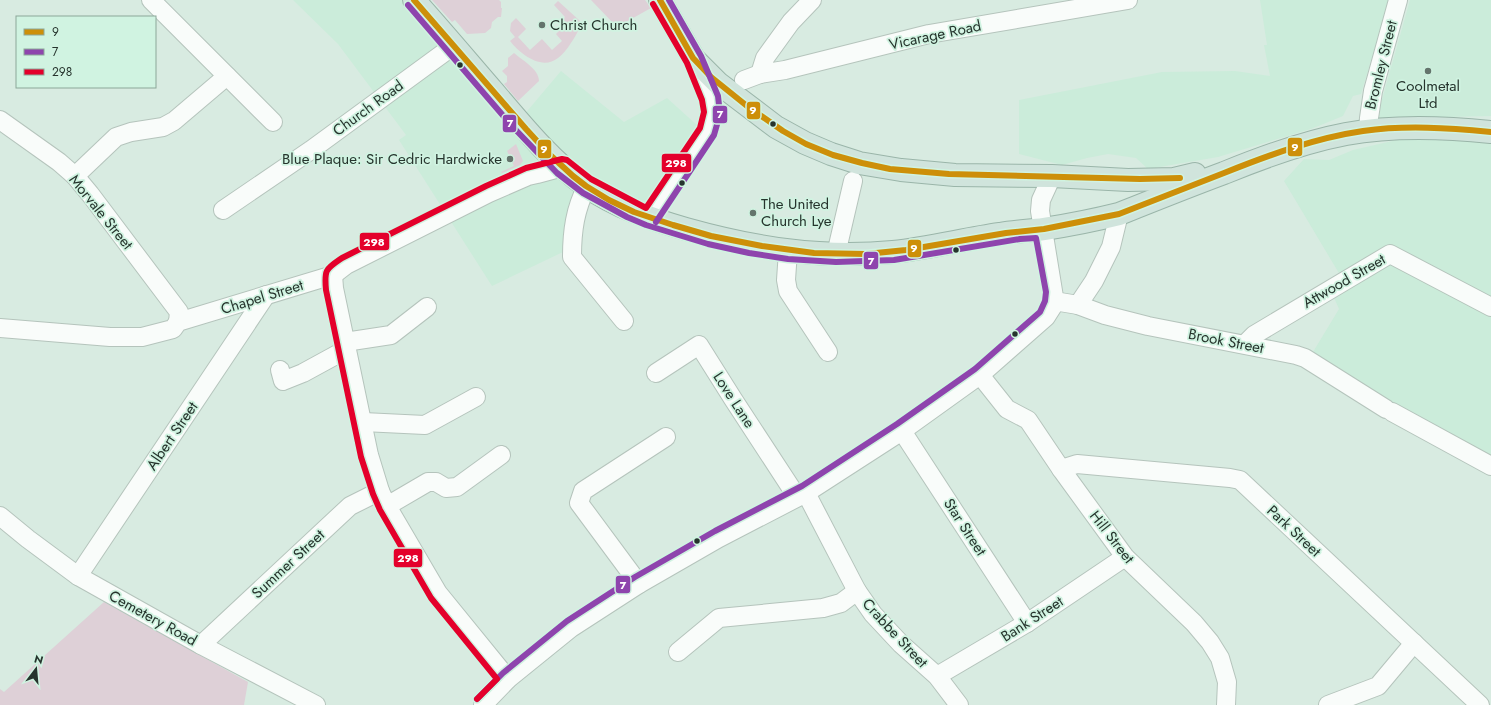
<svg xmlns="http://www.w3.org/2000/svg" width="1491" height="705" font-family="Jost,sans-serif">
	<rect width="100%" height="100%" fill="#d8ebe1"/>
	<g fill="#cbecda">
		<polygon points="293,0 428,0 523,116 561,71 624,122 667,98 698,126 664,194 649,218 587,187 563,252 492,286 399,140 406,135 338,44"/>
		<polygon points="1260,0 1389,0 1361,94 1353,96 1343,116 1311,129 1218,157 1148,169 1136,158 1108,154 1087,158 1062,165 1019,154 1019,100 1162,72 1235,71 1270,76 1264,45 1267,45"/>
		<polygon points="1410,0 1491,0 1491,116 1446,117 1376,121"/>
		<polygon points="1405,138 1491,142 1491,458 1396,404 1313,352 1339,309 1332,293 1346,285 1284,181 1304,159 1329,160 1353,150"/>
	</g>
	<g fill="#ded0d7">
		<polygon points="432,0 499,0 501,2 501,8 502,8 501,17 498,17 492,22 491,28 485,33 467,34 455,20 452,22"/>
		<polygon points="591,0 645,0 651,8 617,27"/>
		<path d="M 558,1 L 580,21 C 580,31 574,38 569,46 C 566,50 562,55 558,58 C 542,71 520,54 510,41 L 515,37 L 510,31 L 511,23 L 516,18 L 526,29 L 518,37 L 530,50 L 542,39 L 552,50 L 562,41 L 556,34 L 563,27 L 559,23 L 565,17 L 554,5 Z"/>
		<path d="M 514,53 C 522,60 539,69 539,81 L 518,101 L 504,84 L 507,82 L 507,76 L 502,71 L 508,66 L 508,58 Z"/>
		<polygon points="516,144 523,161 520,165 502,173 501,172 514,166 507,151"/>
		<polygon points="104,602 248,682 244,705 0,705 0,689 4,692"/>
	</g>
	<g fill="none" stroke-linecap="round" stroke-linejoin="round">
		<defs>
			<g id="minor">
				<polyline points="151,0 273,122"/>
				<polyline points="760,74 765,58 791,22 812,0"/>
				<polyline points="744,80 760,74 785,70 929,34 1128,0"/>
				<polyline points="0,120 59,162 75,176 90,194 179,312 178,322"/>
				<polyline points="1368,131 1369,118 1373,91 1398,0"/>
				<polyline points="75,176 116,137 131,132 163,127 174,121 227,76"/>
				<path d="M 587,186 C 575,209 572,231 572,257 L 624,321"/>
				<polyline points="223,210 311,150 453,46"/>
				<path d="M 649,218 L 707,131 C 717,104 706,87 696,63"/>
				<polyline points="788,251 786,280 788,291 828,352"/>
				<polyline points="836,254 853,181"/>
				<polyline points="333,275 334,288 369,455 380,491 387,506 438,593 508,679"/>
				<polyline points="1054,301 1078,305 1105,315 1148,326 1296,355 1305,358 1386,409"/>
				<polyline points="1078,305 1094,281 1111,247 1119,214"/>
				<polyline points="0,328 110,337 142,337 173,329 178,322 333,275 346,265 489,193 528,176 537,174 563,167"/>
				<polyline points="345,342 391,335 427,307"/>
				<polyline points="1245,344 1254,335 1390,254 1491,307"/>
				<polyline points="280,370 283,381 303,373 347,349"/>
				<polyline points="656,373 699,345 733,399 797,497"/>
				<polyline points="980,375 1007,409 1028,420 1061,469 1125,557 1194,623 1210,642 1220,658 1227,682 1226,705"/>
				<polyline points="1392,412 1491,466"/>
				<polyline points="363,422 425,425 476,397"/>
				<polyline points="902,431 1027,623"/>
				<polyline points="1061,469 1077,464 1230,478 1240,480 1480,705"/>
				<polyline points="806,493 857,591 873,614 901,644 937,676 959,705"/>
				<polyline points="387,506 428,482 436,482 446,488 457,487 501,455"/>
				<polyline points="0,516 28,539 78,576 201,645 316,705"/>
				<polyline points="78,576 266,295"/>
				<polyline points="639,584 579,503 583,491 666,437"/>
				<polyline points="201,645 350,506 380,491"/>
				<polyline points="678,652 719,618 823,608 841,603 857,591"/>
				<polyline points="937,676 1027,623 1125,557"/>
				<polyline points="483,705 508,679 571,628 639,584 719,538 806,493 902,431 980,375 1046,317 1053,306 1054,297 1040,211 1041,200 1052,176"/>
				<polyline points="1328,705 1378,686 1414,643"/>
			</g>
			<g id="highway">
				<path d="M 414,0 C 441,30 467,61 493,91 C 522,125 550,160 586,186 C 616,207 651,219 686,229 C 754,248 821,259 893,252 C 929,248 965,239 1000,234 C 1015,231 1030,231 1044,229 C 1070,225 1095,220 1119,214 C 1154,200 1189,186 1224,173 C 1263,157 1304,142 1346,134 C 1394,125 1443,127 1491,132"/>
				<polyline points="660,0 694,59 718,83 776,127 805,143 831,154 859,163 901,170 955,175 1052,176 1128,180 1174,179 1195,174"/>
			</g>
		</defs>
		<use href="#minor" stroke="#b5c4bc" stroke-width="20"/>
		<use href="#highway" stroke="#9ab5a9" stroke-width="24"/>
		<use href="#minor" stroke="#f9fcfa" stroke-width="18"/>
		<use href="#highway" stroke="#d0e4dc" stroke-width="22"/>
		<defs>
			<g id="bus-1">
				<path d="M 414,0 L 526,129 L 548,153 L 573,176 L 586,186 L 609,200 L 634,212 L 673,225 L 711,236 L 762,246 L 814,253 L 866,254 L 906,250 L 1006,233 L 1044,229 L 1119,214 C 1154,200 1189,187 1224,173 C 1269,155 1315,138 1363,131 C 1406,125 1449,128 1491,132"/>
				<polyline points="660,0 693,58 711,77 747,106 783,131 806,144 833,155 862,163 890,169 949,174 1140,179 1180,178"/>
			</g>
			<g id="bus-2">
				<polyline points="408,5 512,126 557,173 583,193 627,217 646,225 708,244 749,253 788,259 836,262 894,260 1020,239 1036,238 1046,292 1045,301 1040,312 975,369 897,424 802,486 715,531 635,577 567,621 503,673 477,699"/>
				<polyline points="656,222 714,135 720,114 718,96 701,56 669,0"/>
			</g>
			<path id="bus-3" d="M 477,699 L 497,679 L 431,598 L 380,510 L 373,494 L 361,457 L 326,290 C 324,269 326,269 342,258 L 486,186 L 526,168 L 562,159 L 567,160 L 591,179 L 646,208 L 700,128 L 704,112 L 702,100 L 687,63 L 653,4"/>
		</defs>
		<use href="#bus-1" stroke="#d0f3e1" stroke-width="9"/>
		<use href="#bus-2" stroke="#d0f3e1" stroke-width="9"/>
		<use href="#bus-3" stroke="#d0f3e1" stroke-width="9"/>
		<use href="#bus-1" stroke="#cd8f09" stroke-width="6"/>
		<use href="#bus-2" stroke="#8e44ad" stroke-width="6"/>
		<use href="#bus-3" stroke="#e4002b" stroke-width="6"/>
	</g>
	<g fill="#64746c" stroke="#d0f3e1" stroke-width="1.5">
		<circle cx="542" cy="25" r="4"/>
		<circle cx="1428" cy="71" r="4"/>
		<circle cx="510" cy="159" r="4"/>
		<circle cx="753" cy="213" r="4"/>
	</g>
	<g fill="#26342d" stroke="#d0f3e1" stroke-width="1.5">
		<circle cx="460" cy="65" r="3.5"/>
		<circle cx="773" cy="124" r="3.5"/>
		<circle cx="682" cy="183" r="3.5"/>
		<circle cx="956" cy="250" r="3.5"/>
		<circle cx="1015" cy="334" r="3.5"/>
		<circle cx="697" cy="541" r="3.5"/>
	</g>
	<g text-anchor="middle" stroke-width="3.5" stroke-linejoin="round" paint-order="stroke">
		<g font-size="15" fill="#26342d" stroke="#d0f3e1" text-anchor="start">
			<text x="550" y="30">Christ Church</text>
			<text x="1428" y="91" text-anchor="middle">Coolmetal<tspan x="1428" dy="17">Ltd</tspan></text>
			<text x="502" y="164" text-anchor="end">Blue Plaque: Sir Cedric Hardwicke</text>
			<text x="761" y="209">The United<tspan x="761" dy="17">Church Lye</tspan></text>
		</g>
		<g font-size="15" fill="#26342d" stroke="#d0f3e1">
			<text transform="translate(935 35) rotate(-12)" y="5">Vicarage Road</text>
			<text transform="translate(1381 65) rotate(-76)" y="5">Bromley Street</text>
			<text transform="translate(368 108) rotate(-36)" y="5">Church Road</text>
			<text transform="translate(101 212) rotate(51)" y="5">Morvale Street</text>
			<text transform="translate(1344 281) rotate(-30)" y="5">Attwood Street</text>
			<text transform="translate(262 297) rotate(-17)" y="5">Chapel Street</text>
			<text transform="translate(1226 341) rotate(11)" y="5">Brook Street</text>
			<text transform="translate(734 400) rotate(57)" y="5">Love Lane</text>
			<text transform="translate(172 436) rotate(-56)" y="5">Albert Street</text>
			<text transform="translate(965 527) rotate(57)" y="5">Star Street</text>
			<text transform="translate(1294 531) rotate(43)" y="5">Park Street</text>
			<text transform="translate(1112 537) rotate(52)" y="5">Hill Street</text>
			<text transform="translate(288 564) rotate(-43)" y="5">Summer Street</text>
			<text transform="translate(153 618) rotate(29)" y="5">Cemetery Road</text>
			<text transform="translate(1032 619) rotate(-33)" y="5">Bank Street</text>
			<text transform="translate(895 633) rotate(47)" y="5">Crabbe Street</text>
		</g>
	</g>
	<g stroke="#d0f3e1" stroke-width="1.5">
		<rect x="746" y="101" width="15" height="19" rx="4" fill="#cd8f09"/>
		<rect x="712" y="105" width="16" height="19" rx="4" fill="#8e44ad"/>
		<rect x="502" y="114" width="15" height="19" rx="4" fill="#8e44ad"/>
		<rect x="1287" y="137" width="16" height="20" rx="4" fill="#cd8f09"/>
		<rect x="537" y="139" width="15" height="20" rx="4" fill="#cd8f09"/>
		<rect x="661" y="153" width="31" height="20" rx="4" fill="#e4002b"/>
		<rect x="359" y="232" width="31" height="19" rx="4" fill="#e4002b"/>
		<rect x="907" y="239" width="15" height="19" rx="4" fill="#cd8f09"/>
		<rect x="863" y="251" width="16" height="19" rx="4" fill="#8e44ad"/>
		<rect x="393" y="548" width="30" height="20" rx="4" fill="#e4002b"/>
		<rect x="615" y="575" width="16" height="19" rx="4" fill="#8e44ad"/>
	</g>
	<g font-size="11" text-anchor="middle" font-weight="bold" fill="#fff">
		<text x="753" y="114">9</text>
		<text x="720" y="118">7</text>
		<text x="510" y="127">7</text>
		<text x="1295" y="151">9</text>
		<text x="544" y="153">9</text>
		<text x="676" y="167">298</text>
		<text x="374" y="246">298</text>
		<text x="914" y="252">9</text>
		<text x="871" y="265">7</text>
		<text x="408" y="562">298</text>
		<text x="623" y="589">7</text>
	</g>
	<rect x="16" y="16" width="140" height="72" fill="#d0f3e1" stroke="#8ca799"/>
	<rect x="24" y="29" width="20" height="6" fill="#cd8f09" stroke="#8ca799"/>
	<text x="52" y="36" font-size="12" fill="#26342d">9</text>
	<rect x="24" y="49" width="20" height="6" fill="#8e44ad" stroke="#8ca799"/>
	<text x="52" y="56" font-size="12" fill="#26342d">7</text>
	<rect x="24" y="69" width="20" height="6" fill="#e4002b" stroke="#8ca799"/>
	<text x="52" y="76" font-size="12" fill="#26342d">298</text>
	<g transform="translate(36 669) rotate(16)" stroke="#d0f3e1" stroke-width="3" paint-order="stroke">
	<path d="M0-3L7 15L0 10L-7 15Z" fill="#26342d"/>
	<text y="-6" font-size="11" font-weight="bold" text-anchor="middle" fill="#26342d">N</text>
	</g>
</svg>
